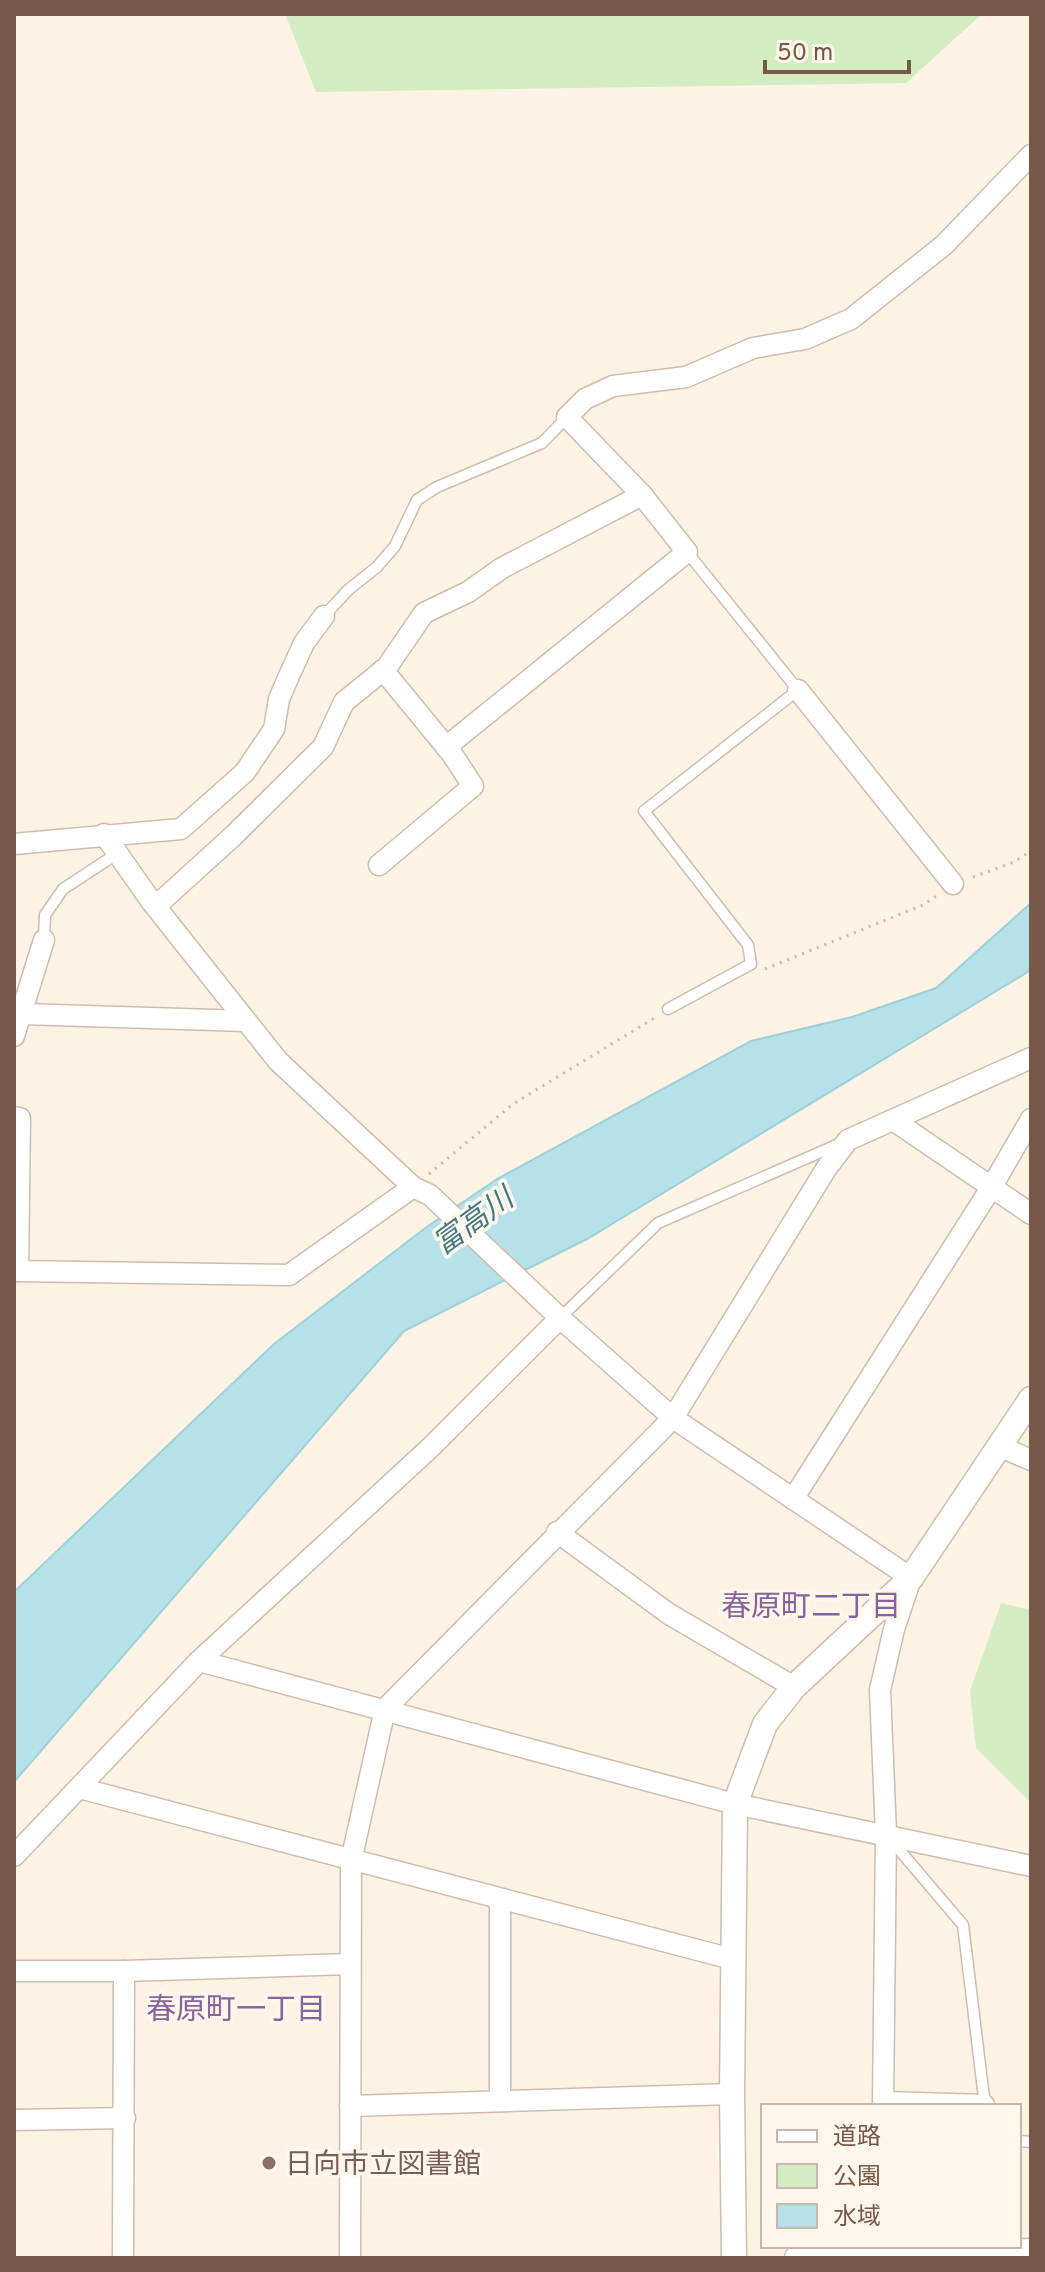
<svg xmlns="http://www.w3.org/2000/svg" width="1045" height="2272" font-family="Overpass,'Noto Sans JP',sans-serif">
	<rect width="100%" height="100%" fill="#fdf3e4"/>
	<g fill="#d3ecc1">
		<polygon points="285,14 982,14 906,83 316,92"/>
		<polygon points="1001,1603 1031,1610 1031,1803 976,1748 970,1691"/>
	</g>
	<polygon fill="#b7e1e8" stroke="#9dd1da" stroke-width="2" points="1031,903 1031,970 587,1239 404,1331 14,1782 14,1592 274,1344 428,1226 497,1179 751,1041 852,1017 936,988"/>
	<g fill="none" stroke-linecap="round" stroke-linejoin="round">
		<defs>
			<g id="service">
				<polyline points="324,616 348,590 377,567 395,546 417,500 437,487 542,443 567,417"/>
				<polyline points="44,940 45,915 63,889 118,853"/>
				<polyline points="668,1009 751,964 748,945 644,811 798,690 687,552"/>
				<polyline points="560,1318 658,1223 839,1144"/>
				<polyline points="890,1839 963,1925 985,2106"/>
				<polyline points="1019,2141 1031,2142"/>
			</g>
			<g id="minor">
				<polyline points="798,690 953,884"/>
				<polyline points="446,747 687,552 642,495 567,417 585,399 613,386 686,377 753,348 805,339 851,319 944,245 1031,155"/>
				<polyline points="104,834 151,901 278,1061 413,1187 430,1195 560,1318 673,1418 911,1578 894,1629 880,1690 886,1834 883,2106"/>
				<polyline points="14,844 181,829 245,772 274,729 279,699 289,676 304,643 324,616"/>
				<polyline points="379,865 473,786 452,754 383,670"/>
				<polyline points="156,906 232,837 323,747 344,702 387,667 424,613 468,592 502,568 642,495"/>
				<polyline points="22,1014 246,1021"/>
				<polyline points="14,1036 44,940"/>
				<polyline points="14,1117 20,1118 18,1271"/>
				<polyline points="893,1120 1031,1214"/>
				<polyline points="14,1271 289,1275 413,1187"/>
				<polyline points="1001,1447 1031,1460"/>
				<polyline points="793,1499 991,1188 1031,1119"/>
				<polyline points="557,1532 669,1614 794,1687"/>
				<polyline points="199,1661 735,1804 1031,1866"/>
				<polyline points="79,1788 732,1959"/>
				<polyline points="14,1856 199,1661 432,1446 560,1318"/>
				<polyline points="500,1900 500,2101"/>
				<polyline points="14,1971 124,1971 350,1964"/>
				<polyline points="884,2102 984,2105"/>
				<polyline points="350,2106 732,2094"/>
				<polyline points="14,2120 125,2118"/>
				<polyline points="123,2258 124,1971"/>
				<polyline points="350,2258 351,1861 385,1709 673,1418 826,1169 848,1140 1031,1058"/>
			</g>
			<g id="tertiary">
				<polyline points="734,2258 732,2094 735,1804 765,1724 794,1687 911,1578 1031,1399"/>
				<polyline points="797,2258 1031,2251"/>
			</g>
		</defs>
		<use href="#service" stroke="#d1bcac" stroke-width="13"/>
		<use href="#minor" stroke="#d1bcac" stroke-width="23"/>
		<use href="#tertiary" stroke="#d1bcac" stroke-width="27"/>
		<g stroke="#d9b49d" stroke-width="3" stroke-dasharray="2 6" stroke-linecap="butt">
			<polyline points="973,877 1014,862 1031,851"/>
			<polyline points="765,969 923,905 938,895"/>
			<polyline points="429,1174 513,1104 656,1017"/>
		</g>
		<use href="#service" stroke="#fff" stroke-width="10"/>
		<use href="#minor" stroke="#fff" stroke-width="20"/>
		<use href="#tertiary" stroke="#fff" stroke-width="24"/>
	</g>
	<circle fill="#8d6e63" stroke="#fff7eb" stroke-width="3" cx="269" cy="2163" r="8"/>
	<g text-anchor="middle" stroke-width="7" stroke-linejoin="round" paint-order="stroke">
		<g font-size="28" fill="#785e54" stroke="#fff7eb" text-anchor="start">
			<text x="285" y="2173">日向市立図書館</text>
		</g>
		<g font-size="30" font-style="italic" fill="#3e7984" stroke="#fff7eb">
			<text transform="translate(473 1221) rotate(-36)" y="10">富高川</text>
		</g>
		<g font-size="30" fill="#88639b" stroke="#fff7eb">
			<text x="811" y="1616">春原町二丁目</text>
			<text x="236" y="2019">春原町一丁目</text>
		</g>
	</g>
	<rect width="1045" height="2272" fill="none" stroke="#775848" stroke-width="32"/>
	<rect x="761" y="2104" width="260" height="144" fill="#fff7eb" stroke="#c9b7aa" stroke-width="2"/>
	<rect x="777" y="2130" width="40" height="12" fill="#ffffff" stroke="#c9b7aa" stroke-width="2"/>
	<text x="833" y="2144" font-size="24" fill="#775848">道路</text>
	<rect x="777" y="2164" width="40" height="24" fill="#d3ecc1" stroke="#c9b7aa" stroke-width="2"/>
	<text x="833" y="2184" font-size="24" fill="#775848">公園</text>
	<rect x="777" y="2204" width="40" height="24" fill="#b7e1e8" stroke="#c9b7aa" stroke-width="2"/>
	<text x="833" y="2224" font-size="24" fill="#775848">水域</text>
	<path d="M765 60v12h144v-12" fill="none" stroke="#775848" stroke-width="4"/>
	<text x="777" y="60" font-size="24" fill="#775848" stroke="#fff7eb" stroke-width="6" paint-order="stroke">50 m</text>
</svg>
